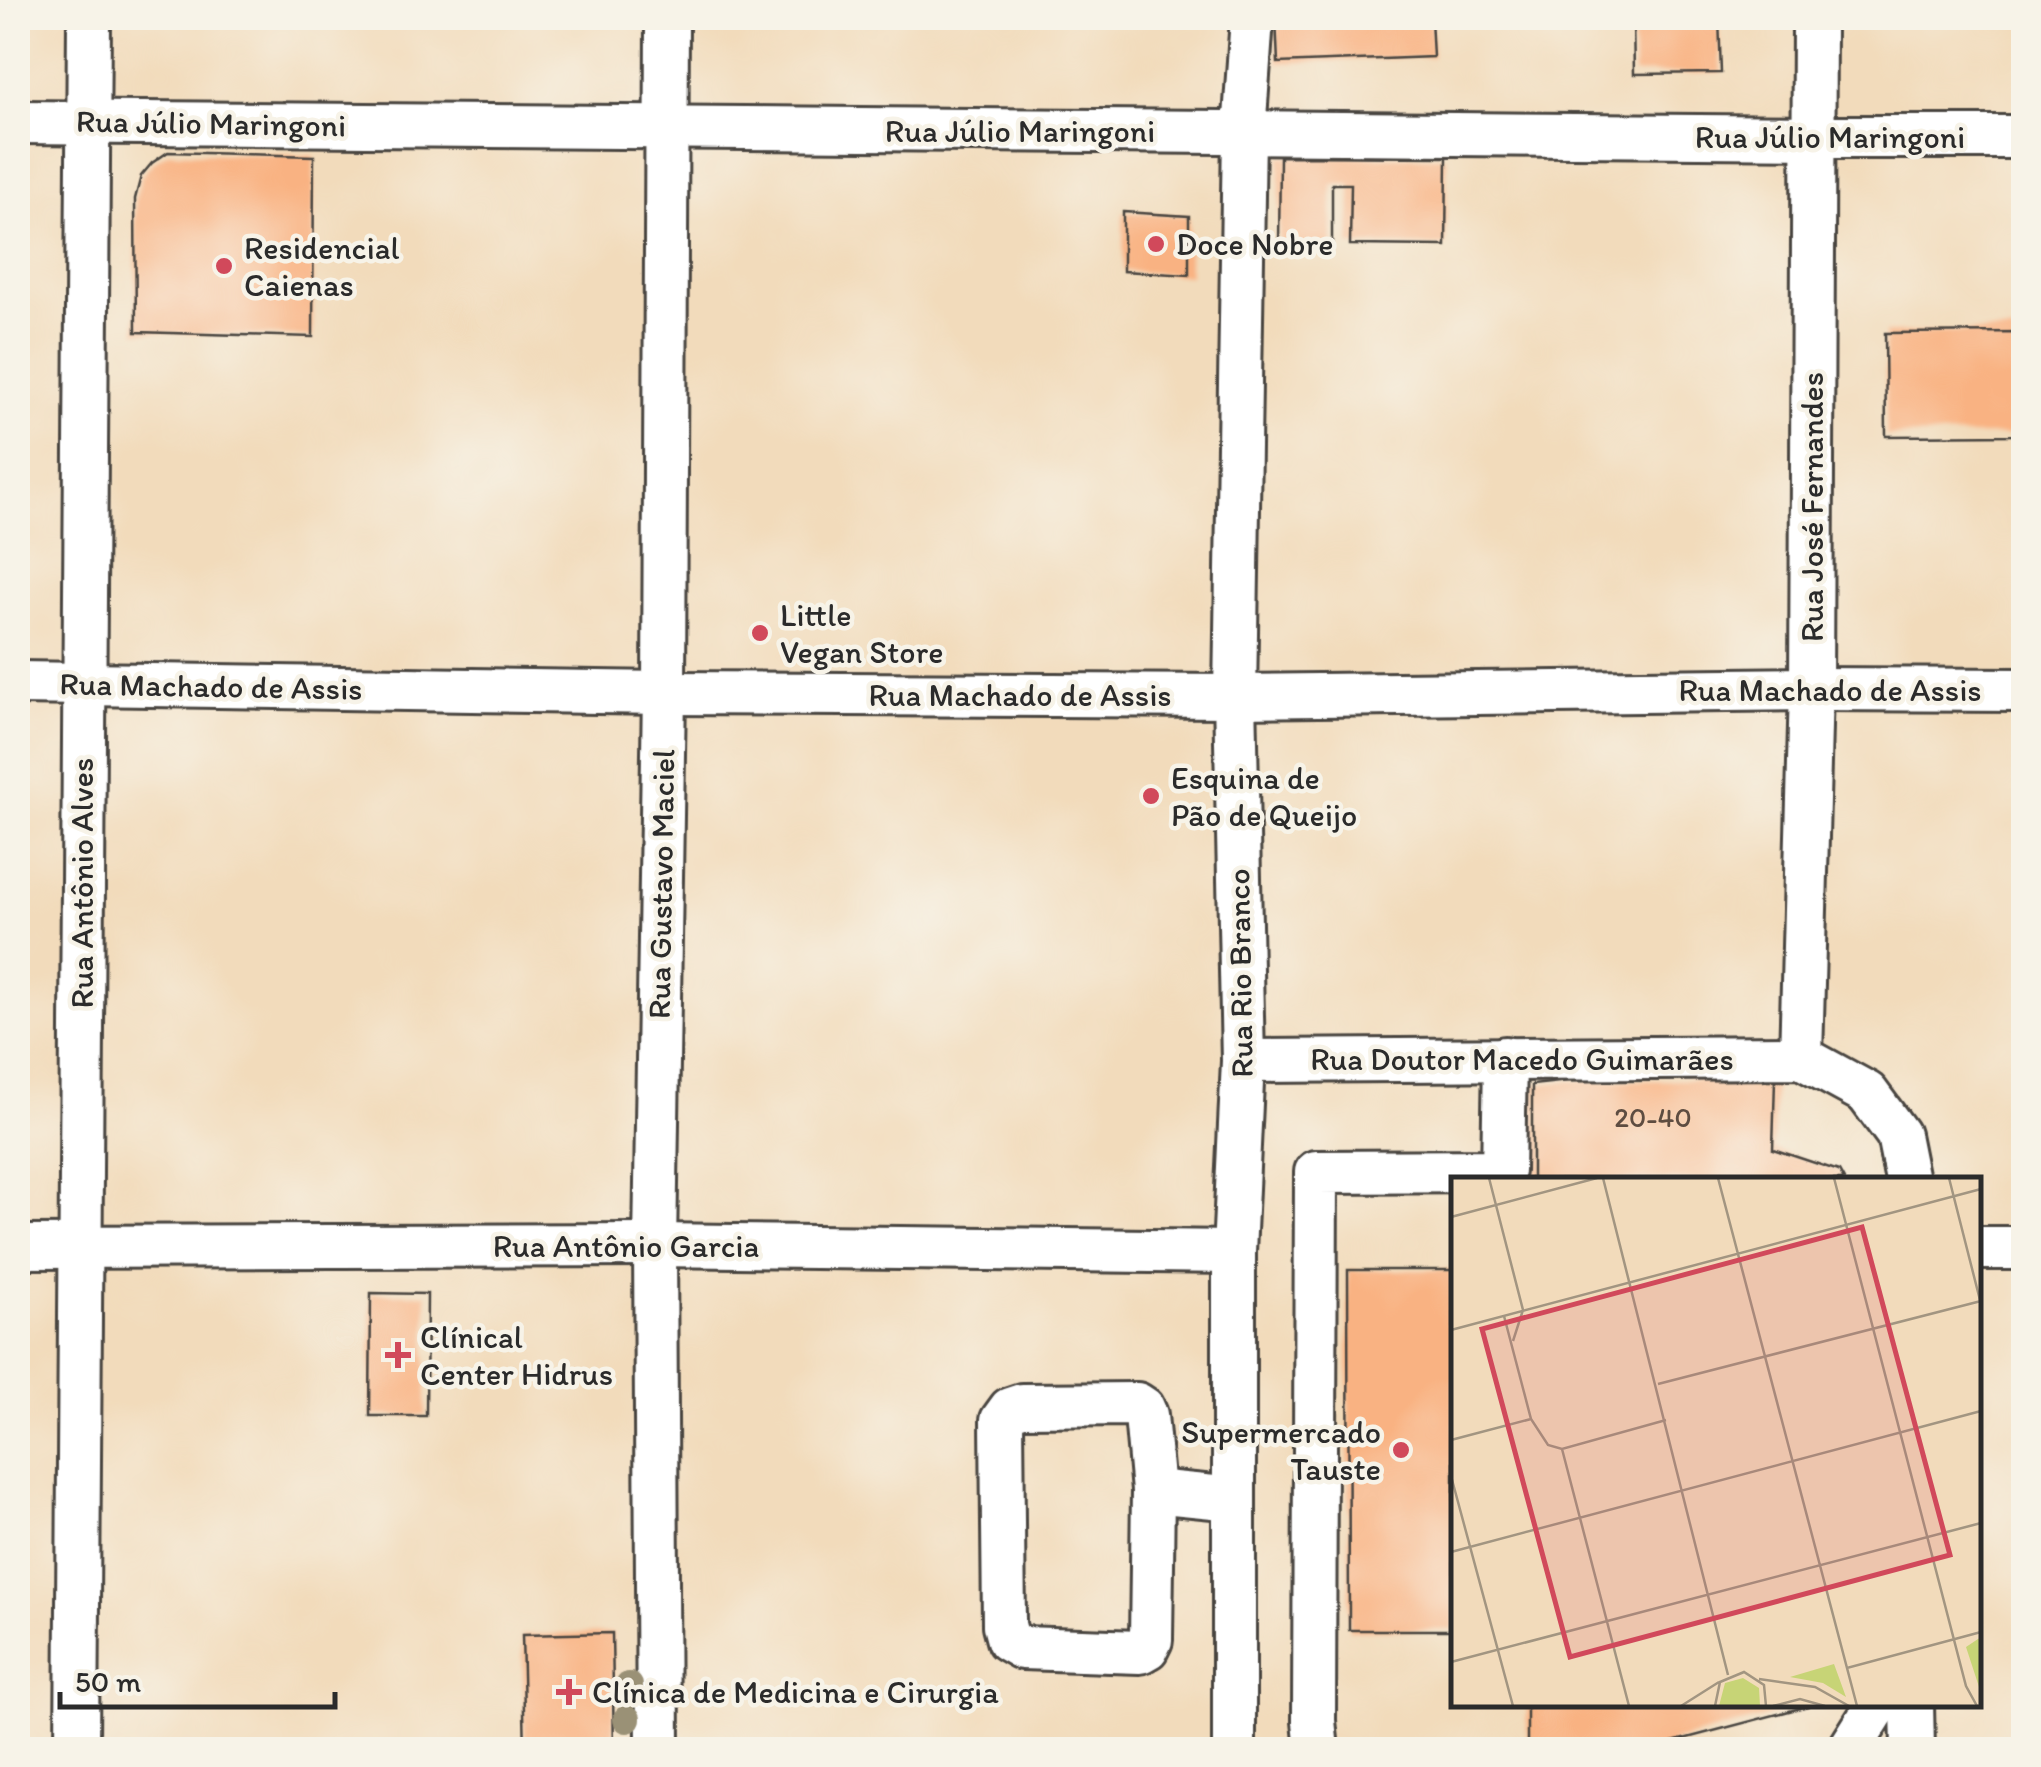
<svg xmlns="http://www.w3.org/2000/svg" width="2041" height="1767" font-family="Itim,sans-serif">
	<rect width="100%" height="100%" fill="#f7f3e8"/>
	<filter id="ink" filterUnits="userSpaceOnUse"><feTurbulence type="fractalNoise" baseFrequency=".01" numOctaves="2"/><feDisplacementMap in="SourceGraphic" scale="20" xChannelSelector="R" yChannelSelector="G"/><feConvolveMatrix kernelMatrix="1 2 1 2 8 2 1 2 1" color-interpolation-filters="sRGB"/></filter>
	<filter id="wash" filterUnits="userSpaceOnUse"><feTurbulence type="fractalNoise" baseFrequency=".0048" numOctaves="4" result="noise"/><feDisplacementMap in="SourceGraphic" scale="40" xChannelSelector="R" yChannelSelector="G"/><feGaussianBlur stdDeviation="2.25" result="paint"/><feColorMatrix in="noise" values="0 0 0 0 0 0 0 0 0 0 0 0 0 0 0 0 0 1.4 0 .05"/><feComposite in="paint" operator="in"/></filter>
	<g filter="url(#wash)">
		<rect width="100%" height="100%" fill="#f2dbbb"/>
		<g id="blocks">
			<g fill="#f9b282">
				<polygon points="1276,18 1431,18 1433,57 1278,63"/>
				<polygon points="1633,18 1719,18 1721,73 1634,74"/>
				<polygon points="168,152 314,156 313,337 136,332 135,199 141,176 152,163"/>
				<polygon points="1280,156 1447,157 1446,246 1350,245 1351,184 1332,184 1332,247 1279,246"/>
				<polygon points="1123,212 1189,216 1189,275 1123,271"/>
				<polygon points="2020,332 2020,435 1886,436 1885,333"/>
				<polygon points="1775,1079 1773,1149 1839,1171 1844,1180 1532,1180 1532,1085 1569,1081"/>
				<polygon points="1348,1270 1454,1270 1454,1630 1349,1630"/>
				<polygon points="371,1293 427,1294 426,1416 370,1416"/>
				<polygon points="612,1633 614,1750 525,1750 522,1635"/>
				<polygon points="1527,1704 1808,1704 1808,1706 1672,1742 1671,1750 1527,1750"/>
			</g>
		</g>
	</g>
	<g filter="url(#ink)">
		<use href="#blocks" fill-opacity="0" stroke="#494541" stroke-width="2.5"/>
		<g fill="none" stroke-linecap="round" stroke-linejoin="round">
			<defs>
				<g id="minor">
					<polyline points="18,122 1815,137 2024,137"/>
					<polyline points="18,683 664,693 1235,696 1811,689 2024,690"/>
					<polyline points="1801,1057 1811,689 1814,18"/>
					<polyline points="1243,1061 1801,1057 1867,1093 1898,1135 1907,1180"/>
					<polyline points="18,1247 655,1245 1234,1252"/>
					<polyline points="1978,1248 2024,1248"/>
					<polygon points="1137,1404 1143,1408 1146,1415 1153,1491 1151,1640 1147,1648 1140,1652 1022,1648 1008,1640 1004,1625 1002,1420 1010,1409 1022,1405"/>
					<polyline points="1153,1491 1234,1499"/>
					<polyline points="1912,1704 1913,1750"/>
					<polyline points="77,1750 89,18"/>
					<polyline points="658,1750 655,1245 664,693 667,18"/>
					<polyline points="1234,1750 1234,1252 1243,1061 1235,696 1244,133 1252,18"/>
					<polyline points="1317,1750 1314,1721 1316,1172 1503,1171 1505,1058"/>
					<polyline points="1849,1750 1878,1704"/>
				</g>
			</defs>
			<use href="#minor" stroke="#494541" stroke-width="48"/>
			<use href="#minor" stroke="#fff" stroke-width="42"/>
		</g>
		<g fill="#9a9176">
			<circle cx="629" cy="1686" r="14"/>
			<circle cx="627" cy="1719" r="14"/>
		</g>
	</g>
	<g fill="#d1495b" stroke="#f7f3e8" stroke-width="4">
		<circle cx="1156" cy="244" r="10"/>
		<circle cx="224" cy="266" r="10"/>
		<circle cx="760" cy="633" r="10"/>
		<circle cx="1151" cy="796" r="10"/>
		<path d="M393 1340h10v10h10v10h-10v10h-10v-10h-10v-10h10z"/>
		<circle cx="1401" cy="1450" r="10"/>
		<path d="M564 1677h10v10h10v10h-10v10h-10v-10h-10v-10h10z"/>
	</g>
	<g text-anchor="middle" stroke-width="9" stroke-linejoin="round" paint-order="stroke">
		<g font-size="28" fill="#5e4d41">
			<text x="1653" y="1127">20-40</text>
		</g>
		<g font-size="32" fill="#2b2b2b" stroke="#f7f3e8">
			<text transform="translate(211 123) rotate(1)" y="11">Rua Júlio Maringoni</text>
			<text x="1020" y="142">Rua Júlio Maringoni</text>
			<text x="1830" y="148">Rua Júlio Maringoni</text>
			<text transform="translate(1812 507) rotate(-90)" y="11">Rua José Fernandes</text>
			<text transform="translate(211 686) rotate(1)" y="11">Rua Machado de Assis</text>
			<text x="1830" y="701">Rua Machado de Assis</text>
			<text x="1020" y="706">Rua Machado de Assis</text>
			<text transform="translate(82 883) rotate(-90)" y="11">Rua Antônio Alves</text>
			<text transform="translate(661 884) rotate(-89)" y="11">Rua Gustavo Maciel</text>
			<text transform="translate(1240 973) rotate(-91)" y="11">Rua Rio Branco</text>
			<text x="1522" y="1070">Rua Doutor Macedo Guimarães</text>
			<text x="626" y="1257">Rua Antônio Garcia</text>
		</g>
		<g font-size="32" fill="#2b2b2b" stroke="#f7f3e8" text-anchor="start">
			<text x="1176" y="255">Doce Nobre</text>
			<text x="244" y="259">Residencial<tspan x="244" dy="37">Caienas</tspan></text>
			<text x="780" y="626">Little<tspan x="780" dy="37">Vegan Store</tspan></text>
			<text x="1171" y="789">Esquina de<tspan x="1171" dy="37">Pão de Queijo</tspan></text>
			<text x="420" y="1348">Clínical<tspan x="420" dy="37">Center Hidrus</tspan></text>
			<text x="1381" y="1443" text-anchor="end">Supermercado<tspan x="1381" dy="37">Tauste</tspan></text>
			<text x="592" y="1703">Clínica de Medicina e Cirurgia</text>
		</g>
	</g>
	<g transform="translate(1451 1177)">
		<rect width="530" height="530" fill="#f2dbbb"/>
		<path d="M 530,460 L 530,516 L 515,470 ZM 383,487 L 395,520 L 372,506 L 339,500 ZM 292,501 L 308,511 L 309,529 L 268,529 L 274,506 Z" fill="#c7d476"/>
		<path fill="none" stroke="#a29581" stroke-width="2.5" d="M 38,1 L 72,133 L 62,164M 152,1 L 277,498M 267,1 L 396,491 L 530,455M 383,1 L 515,509 L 526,529M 498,1 L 530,127M 0,40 L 146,1M 53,139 L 80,242 L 97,268 L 111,272 L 215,243M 0,153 L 530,12M 207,207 L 530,124M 0,263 L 80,242M 111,272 L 178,529M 0,299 L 62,529M 0,375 L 530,234M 0,485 L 530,346M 396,491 L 406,529M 308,502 L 364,510 L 398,529M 230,529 L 268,505M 264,529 L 269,505 L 293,495 L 313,508 L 315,529M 322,529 L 349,522 L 374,529"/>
		<path fill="#d1495b" fill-opacity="0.15" stroke="#d1495b" stroke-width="5" d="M 411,50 L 499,378 L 119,480 L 31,152 Z"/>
		<rect width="530" height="530" fill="none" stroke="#2b2b2b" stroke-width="5"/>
	</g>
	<rect width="2041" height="1767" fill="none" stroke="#f7f3e8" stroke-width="60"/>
	<path d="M60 1692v15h275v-15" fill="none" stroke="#2b2b2b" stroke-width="5"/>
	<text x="75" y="1692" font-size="30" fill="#2b2b2b" stroke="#f7f3e8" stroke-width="8" paint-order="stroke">50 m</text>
</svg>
